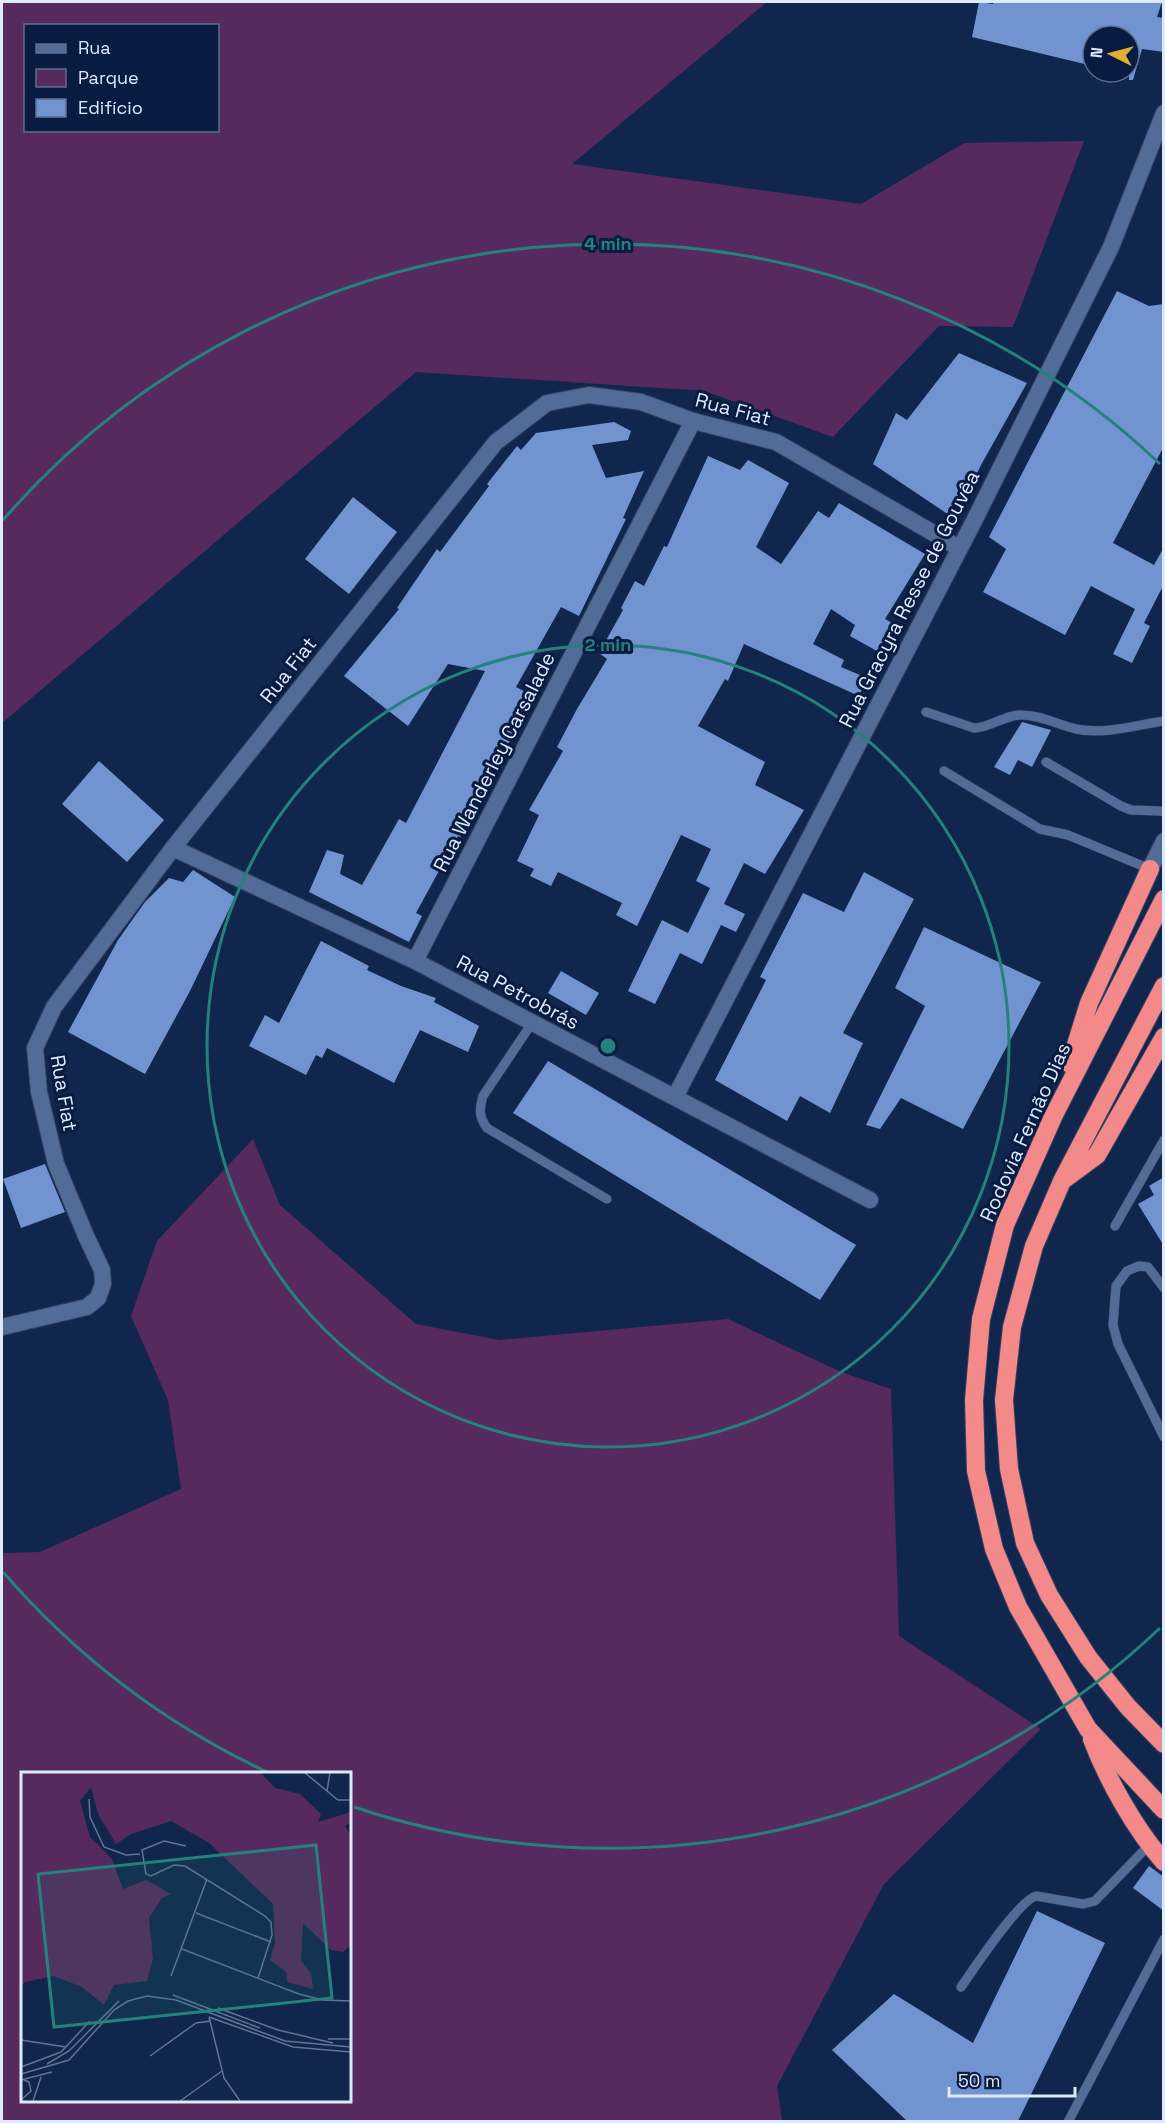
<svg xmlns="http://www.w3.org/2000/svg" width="1165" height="2123" font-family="'Space Grotesk',sans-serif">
	<rect width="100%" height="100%" fill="#11264d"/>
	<g fill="#562a5e" fill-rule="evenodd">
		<path d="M 2,2 L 767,2 L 572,164 L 861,204 L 964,143 L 1084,141 L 1013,327 L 939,326 L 833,437 L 705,391 L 416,372 L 2,723 ZM 26,26 L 218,26 L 218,130 L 26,130 Z"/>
		<path d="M 253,1139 L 280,1205 L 416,1324 L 499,1340 L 728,1319 L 841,1372 L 891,1389 L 899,1636 L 1041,1729 L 884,1884 L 777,2086 L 782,2121 L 2,2121 L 2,1553 L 40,1552 L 181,1489 L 168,1400 L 131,1316 L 157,1241 ZM 22,1774 L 350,1774 L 350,2100 L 22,2100 Z"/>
	</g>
	<g fill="#7194d1">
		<polygon points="979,2 993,4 994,2 1162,2 1157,17 1164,18 1164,52 1142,49 1133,80 1129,80 1129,36 1093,36 1093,66 972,37"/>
		<polygon points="1117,291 1149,306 1164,304 1164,446 1113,543 1154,565 1164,547 1164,584 1144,623 1150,626 1132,663 1113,654 1135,609 1091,586 1065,635 983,592 1006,549 989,537"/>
		<polygon points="959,353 1027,383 981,465 955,519 873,464 896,413 907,420"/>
		<polygon points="614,422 631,431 628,440 592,445 606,478 644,471 623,518 626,519 579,616 561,607 516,687 533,696 460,837 458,836 416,913 422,916 409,942 309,892 327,850 344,855 340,874 362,885 399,819 406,823 485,671 448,664 408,726 344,676 399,609 397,608 437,549 440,552 489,486 487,484 517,446 521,450 536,433"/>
		<polygon points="708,456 740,470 748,460 789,483 756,547 781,564 818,511 829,518 839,503 925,554 885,619 899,627 884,655 850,636 855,625 831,609 813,644 844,660 841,667 867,678 859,696 744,644 728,681 725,679 698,726 765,762 755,785 804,810 765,874 744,863 724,904 745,914 736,932 721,925 702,964 680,953 655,1004 628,991 662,920 688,933 710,888 696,881 711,849 681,835 637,926 616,915 622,903 558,872 551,886 530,876 534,869 517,861 539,815 529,810 563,751 557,747 577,709 607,659 599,653 623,610 621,608 635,581 644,586 664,546 667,547"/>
		<polygon points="353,497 397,532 349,594 305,559"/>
		<polygon points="1022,722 1051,730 1032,767 1018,760 1010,775 994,767"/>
		<polygon points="99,761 164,820 127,862 62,804"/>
		<polygon points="193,870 235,897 190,991 145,1074 68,1032 118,940 145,902 169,878 183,882"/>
		<polygon points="864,872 914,899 843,1033 863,1043 830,1113 800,1096 787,1121 715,1080 766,980 760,977 803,893 844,912"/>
		<polygon points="924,927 1041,982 963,1129 901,1098 880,1129 866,1125 925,1006 895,988"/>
		<polygon points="321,941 369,966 367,970 401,986 436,998 434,1002 479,1026 468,1052 420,1030 394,1083 327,1048 322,1058 316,1055 306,1075 249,1046 265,1015 279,1023"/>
		<polygon points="561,971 599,993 586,1015 548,993"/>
		<polygon points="548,1061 856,1245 820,1300 513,1113"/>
		<polygon points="45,1164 65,1212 21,1228 3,1179"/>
		<polygon points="1164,1177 1164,1246 1138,1204 1154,1195 1149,1186"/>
		<polygon points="1149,1866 1164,1877 1164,1911 1133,1888"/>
		<polygon points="1037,1911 1105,1943 1018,2121 907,2121 832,2050 894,1994 973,2043"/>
	</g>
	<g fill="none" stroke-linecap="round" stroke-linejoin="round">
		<defs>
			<g id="service">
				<path d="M 926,712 L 974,728 C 991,728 1005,714 1022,715 C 1041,715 1058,725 1076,729 C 1104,735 1136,725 1164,721"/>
				<polyline points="1046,762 1121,806 1131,810 1160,811 1164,812"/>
				<polyline points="944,771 1040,829 1068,835 1150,869"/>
				<path d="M 532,1023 L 483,1096 C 479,1110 479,1117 487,1128 L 607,1199"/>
				<polyline points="1115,1226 1164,1140"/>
				<polyline points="1164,1288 1148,1267 1139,1266 1127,1271 1116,1286 1113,1325 1118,1344 1164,1437"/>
				<path d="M 961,1987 C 974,1969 1018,1901 1036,1896 L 1083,1904 L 1095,1901 L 1149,1845"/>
				<polyline points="1068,2122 1164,1939"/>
			</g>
			<g id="minor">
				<polyline points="173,848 415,961 870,1200"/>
				<polyline points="415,961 693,421"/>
				<polyline points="675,1097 974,521 1111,247 1164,113"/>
				<polyline points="2,1327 87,1307 98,1298 103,1284 102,1270 86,1236 56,1164 39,1092 35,1048 54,1007 173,848 496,442 547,403 589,395 641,402 693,421 776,442 959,548"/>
			</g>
			<polyline id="tertiary" points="1150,869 1164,841"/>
			<g id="motorway">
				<polyline points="1164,899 1053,1117 1005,1225 981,1319 974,1400 976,1471 994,1549 1018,1607 1088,1729 1164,1810"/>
				<polyline points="1164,986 1062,1181 1034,1246 1012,1327 1004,1400 1009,1469 1025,1543 1049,1595 1088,1657 1128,1707 1164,1744"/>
				<polyline points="1070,1064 1089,1003 1150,869"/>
				<polyline points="1066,1178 1097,1155 1164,1037"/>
				<path d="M 1092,1739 C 1107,1779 1135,1829 1164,1862"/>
			</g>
		</defs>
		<use href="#service" stroke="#354262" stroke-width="10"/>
		<use href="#minor" stroke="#354262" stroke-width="18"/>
		<use href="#tertiary" stroke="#354262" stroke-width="18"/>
		<use href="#motorway" stroke="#354262" stroke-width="20"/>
		<use href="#service" stroke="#526b97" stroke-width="9"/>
		<use href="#minor" stroke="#526b97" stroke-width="16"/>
		<use href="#tertiary" stroke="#526b97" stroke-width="16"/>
		<use href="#motorway" stroke="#f38988" stroke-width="18"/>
	</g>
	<g fill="none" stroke="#24827c" stroke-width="3">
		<circle cx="608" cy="1046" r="401"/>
		<path d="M1160 1628A802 802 0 0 1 354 1807M269 1773A802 802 0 0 1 3 1572M3 520A802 802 0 0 1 1160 464"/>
	</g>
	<g text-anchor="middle" stroke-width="6" stroke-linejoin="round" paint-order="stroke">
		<g font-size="20" fill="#dde9fd" stroke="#081c42">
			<text transform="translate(733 409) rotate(15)" y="7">Rua Fiat</text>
			<text transform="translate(909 599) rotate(-63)" y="7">Rua Gracyra Resse de Gouvêa</text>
			<text transform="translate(288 670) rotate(-52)" y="7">Rua Fiat</text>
			<text transform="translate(494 762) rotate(-63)" y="7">Rua Wanderley Carsalade</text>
			<text transform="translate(518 992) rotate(28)" y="7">Rua Petrobrás</text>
			<text transform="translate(64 1093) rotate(80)" y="7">Rua Fiat</text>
			<text transform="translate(1025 1132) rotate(-66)" y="7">Rodovia Fernão Dias</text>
		</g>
	</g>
	<g transform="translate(21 1772)">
		<rect width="330" height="330" fill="#11264d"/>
		<path d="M 0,1 L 240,1 L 254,16 L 279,22 L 300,42 L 297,50 L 330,40 L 330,50 L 324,54 L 330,64 L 329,174 L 322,180 L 310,178 L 282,151 L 280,189 L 290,201 L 292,217 L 266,210 L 265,200 L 249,188 L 254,171 L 252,132 L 188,71 L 150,49 L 110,62 L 95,72 L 77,42 L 70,15 L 59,29 L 69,65 L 91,87 L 102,117 L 125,108 L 150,122 L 141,126 L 128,146 L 132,187 L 126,209 L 93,213 L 83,233 L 61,215 L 33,204 L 4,210 L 0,215 Z" fill="#562a5e"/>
		<path fill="none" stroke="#637493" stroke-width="1.5" d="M 284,1 L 317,28 L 330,28M 306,19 L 309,1M 68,27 L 69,45 L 83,75 L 105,83 L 119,82M 165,74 L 143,69 L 121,78 L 125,102 L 130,104 L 153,93 L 164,94 L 244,144 L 250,150 L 251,163 L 237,206M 175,141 L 250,170M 161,177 L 278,222 L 302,228 L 330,229M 150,204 L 186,107M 152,223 L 239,256M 197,236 L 257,258 L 287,265M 188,245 L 272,275 L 330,280M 188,245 L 203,306 L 219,329M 286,265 L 312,271M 307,267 L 330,267M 0,268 L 45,275M 129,284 L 175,251 L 190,249M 26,292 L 48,279 L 98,229M 0,295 L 40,280 L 69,249M 0,302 L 48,288 L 93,238 L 107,229 L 126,224 L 155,228 L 264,269 L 330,275M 0,308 L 31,300M 0,328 L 10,319 L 8,310 L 3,308M 12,329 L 20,305M 159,329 L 201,299"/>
		<path fill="#24827c" fill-opacity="0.15" stroke="#24827c" stroke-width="3" d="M 295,73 L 311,226 L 33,255 L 17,102 Z"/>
		<rect width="330" height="330" fill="none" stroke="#dde9fd" stroke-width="3"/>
	</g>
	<circle cx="608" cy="1046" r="9" fill="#24827c" stroke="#081c42" stroke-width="3"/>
	<g font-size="18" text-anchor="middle" font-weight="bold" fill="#24827c" stroke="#081c42" stroke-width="6" stroke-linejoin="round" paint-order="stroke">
		<text x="608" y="250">4 min</text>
		<text x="608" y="651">2 min</text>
	</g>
	<rect width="1165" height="2123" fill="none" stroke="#dde9fd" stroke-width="6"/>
	<rect x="24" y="24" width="195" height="108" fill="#081c42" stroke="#5d6e8d" stroke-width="1.5"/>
	<rect x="36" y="44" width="30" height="9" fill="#526b97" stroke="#5d6e8d" stroke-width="1.5"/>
	<text x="78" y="54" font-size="18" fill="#dde9fd">Rua</text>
	<rect x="36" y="69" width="30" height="18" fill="#562a5e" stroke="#5d6e8d" stroke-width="1.5"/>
	<text x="78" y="84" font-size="18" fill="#dde9fd">Parque</text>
	<rect x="36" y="99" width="30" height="18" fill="#7194d1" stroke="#5d6e8d" stroke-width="1.5"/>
	<text x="78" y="114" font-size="18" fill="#dde9fd">Edifício</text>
	<g transform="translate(1111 54) rotate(276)"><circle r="28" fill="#081c42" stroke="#5d6e8d" stroke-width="1.5"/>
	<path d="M0-4.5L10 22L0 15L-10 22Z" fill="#e6ad36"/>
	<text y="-9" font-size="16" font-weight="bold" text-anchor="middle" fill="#dde9fd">N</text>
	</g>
	<path d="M949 2087v9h126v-9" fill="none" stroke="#dde9fd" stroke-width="3"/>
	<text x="958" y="2087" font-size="18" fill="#dde9fd" stroke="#081c42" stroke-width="4.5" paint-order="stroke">50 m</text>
</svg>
